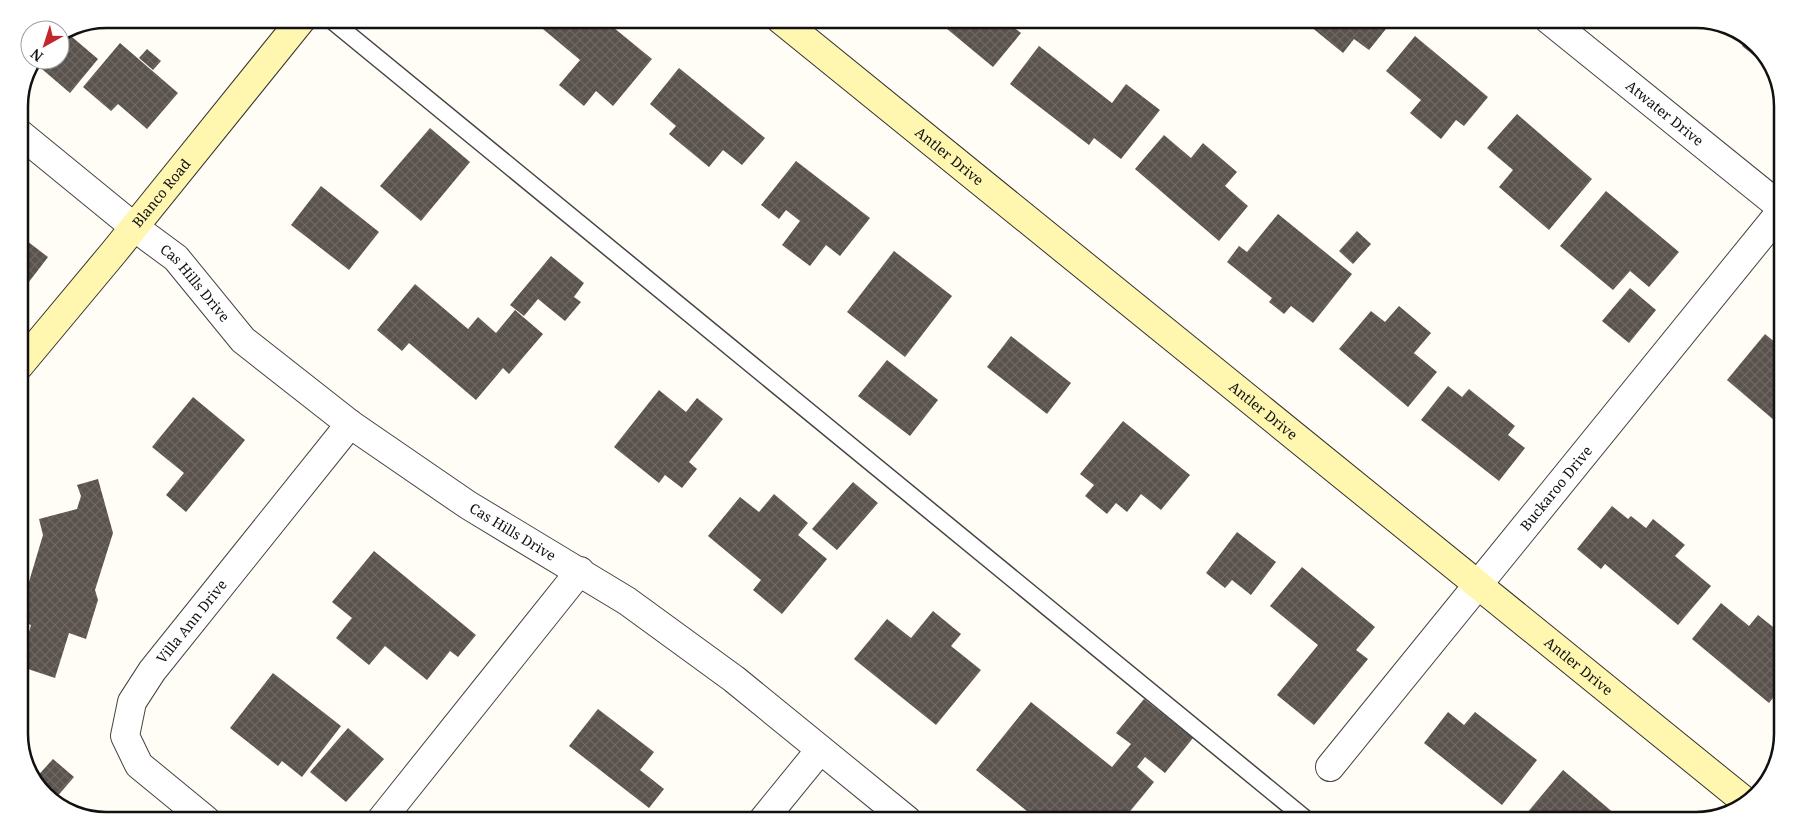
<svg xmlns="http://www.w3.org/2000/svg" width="1801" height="839" font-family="'Noto Serif',serif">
	<defs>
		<pattern id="building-cross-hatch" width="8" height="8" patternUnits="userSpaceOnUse" patternTransform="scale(1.25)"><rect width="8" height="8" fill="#5a524d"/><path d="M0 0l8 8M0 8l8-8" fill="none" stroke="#6d6662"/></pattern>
	</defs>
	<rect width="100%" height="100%" fill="#fffdf5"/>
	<g fill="url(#building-cross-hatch)">
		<polygon points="551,19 603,19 652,59 613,106 596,91 584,106 559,85 580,60 543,29"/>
		<polygon points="935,19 1003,19 1021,33 993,67"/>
		<polygon points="1316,19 1394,19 1369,50 1354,39 1343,53 1310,26"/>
		<polygon points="1701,20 1709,22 1715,23 1711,28"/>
		<polygon points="65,31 98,59 70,93 36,64 37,60 60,60 60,34"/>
		<polygon points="1415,36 1488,97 1464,126 1456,120 1441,139 1410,113 1421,100 1386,71"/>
		<polygon points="1747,40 1767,57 1771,69 1742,46"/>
		<polygon points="120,43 178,93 147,129 118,104 111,111 83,87"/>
		<polygon points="1039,46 1112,103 1126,84 1160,110 1121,159 1094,138 1089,145 1010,84"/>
		<polygon points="147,49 161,61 153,70 139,58"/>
		<polygon points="679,68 765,138 742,165 723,150 709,167 669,134 676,126 650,104"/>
		<polygon points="1517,114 1592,179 1549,230 1499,187 1513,170 1487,148"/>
		<polygon points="430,128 470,162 421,221 380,186"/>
		<polygon points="1164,135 1191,158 1203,143 1237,172 1225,186 1248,206 1219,241 1135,169"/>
		<polygon points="796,161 870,218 840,256 826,245 810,266 782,245 800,221 786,210 779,219 761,205"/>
		<polygon points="321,186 379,232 349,270 291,225"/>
		<polygon points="1606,191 1679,252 1649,287 1630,271 1613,290 1560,246"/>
		<polygon points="1278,214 1352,274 1313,323 1291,306 1284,314 1269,302 1272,298 1227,262 1239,246 1247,252"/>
		<polygon points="1357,231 1371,244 1353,264 1339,251"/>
		<polygon points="19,235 48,257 19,295"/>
		<polygon points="894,251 952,296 905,357 847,312"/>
		<polygon points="551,256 584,283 574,297 581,302 565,321 538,299 524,316 510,305"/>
		<polygon points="415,284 468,329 478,317 496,333 515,310 543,334 509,374 503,368 476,400 409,343 402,351 377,330"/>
		<polygon points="1630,288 1656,310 1629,343 1602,321"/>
		<polygon points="1399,306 1431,333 1414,353 1437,372 1408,407 1339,349 1371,311 1385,322"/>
		<polygon points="1765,334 1782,348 1782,427 1727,380"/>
		<polygon points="1011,336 1071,383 1047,414 987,367"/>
		<polygon points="887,360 938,400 910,436 858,396"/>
		<polygon points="1448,386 1462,397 1469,389 1515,426 1508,435 1525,448 1499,481 1421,420"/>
		<polygon points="659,390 686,412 697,398 723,419 689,462 697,469 682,488 665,475 659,483 614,447"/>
		<polygon points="193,397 245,440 186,512 166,495 184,473 152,447"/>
		<polygon points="1123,421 1190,475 1161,510 1141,494 1127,512 1116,503 1107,514 1085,496 1094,485 1080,474"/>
		<polygon points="98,479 113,533 95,590 98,600 86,639 69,633 55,678 19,666 31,625 19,620 19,615 43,535 39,519 77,509 81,496 77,485"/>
		<polygon points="853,482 878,503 837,550 812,529"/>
		<polygon points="774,494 808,523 798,535 827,559 782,614 753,590 761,580 708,536 740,497 759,512"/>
		<polygon points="1612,506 1628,519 1631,516 1646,528 1653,519 1685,545 1675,556 1711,586 1678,625 1605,564 1601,569 1577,549"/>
		<polygon points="1237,532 1276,562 1251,595 1232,580 1225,588 1206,573"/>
		<polygon points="374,551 476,635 458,657 450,651 427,680 385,646 369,665 336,638 352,618 332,602"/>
		<polygon points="1302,567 1375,627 1356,650 1368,659 1314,725 1277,695 1318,645 1270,606"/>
		<polygon points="1721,603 1749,626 1758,615 1782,634 1774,643 1782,650 1782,687 1769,703 1692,639"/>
		<polygon points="933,611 961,634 951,646 981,670 936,725 854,659 887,619 911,638"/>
		<polygon points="273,673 341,726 302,777 282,761 278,766 230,728"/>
		<polygon points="1144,699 1193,738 1165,773 1145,757 1137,767 1154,782 1123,820 1038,820 976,770 1031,702 1112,767 1131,744 1116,733"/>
		<polygon points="598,709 654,752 640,770 664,789 649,808 569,746"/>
		<polygon points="1448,712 1464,725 1475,712 1537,760 1502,805 1424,743"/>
		<polygon points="348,728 384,759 346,802 310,772"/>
		<polygon points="53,759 74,777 55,799 33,781"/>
		<polygon points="1563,770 1622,820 1521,820"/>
	</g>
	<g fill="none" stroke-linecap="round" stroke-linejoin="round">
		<defs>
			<polyline id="lane" points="330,19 1307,820"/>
			<g id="street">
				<path id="s1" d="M 1548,19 L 1782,208"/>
				<path id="s2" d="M 19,133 L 134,227 L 176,258 L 243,340 L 350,424 L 468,505 L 627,601 L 734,679 L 907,820"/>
				<path id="s3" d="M 1330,767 L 1782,210"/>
				<path id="s4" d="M 206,820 L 139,765 L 125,736 L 132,702 L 152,671 L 350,424"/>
				<polyline points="381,820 580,571"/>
				<polyline points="763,820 820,750"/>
			</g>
			<g id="secondary">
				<path id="s5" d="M 780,19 L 1746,802"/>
				<path id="s6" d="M 19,366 L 114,252 L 302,19"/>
			</g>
		</defs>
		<use href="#lane" stroke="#444" stroke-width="19"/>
		<use href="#street" stroke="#444" stroke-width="30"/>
		<use href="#secondary" stroke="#333" stroke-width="30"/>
		<use href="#lane" stroke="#fff" stroke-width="16"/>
		<use href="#street" stroke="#fff" stroke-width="28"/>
		<use href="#secondary" stroke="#fff6b0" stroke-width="28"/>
	</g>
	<g text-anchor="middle" stroke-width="5" stroke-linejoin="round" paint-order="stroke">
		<g font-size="14" fill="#111" stroke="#fff">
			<text dy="5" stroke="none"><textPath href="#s1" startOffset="150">Atwater Drive</textPath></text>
			<text dy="5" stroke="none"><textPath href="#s5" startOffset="218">Antler Drive</textPath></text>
			<text dy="5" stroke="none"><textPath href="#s6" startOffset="224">Blanco Road</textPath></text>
			<text dy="5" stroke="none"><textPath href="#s2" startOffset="232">Cas Hills Drive</textPath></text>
			<text dy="5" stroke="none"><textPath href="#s5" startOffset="622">Antler Drive</textPath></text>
			<text dy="5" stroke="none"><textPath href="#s3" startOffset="359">Buckaroo Drive</textPath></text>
			<text dy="5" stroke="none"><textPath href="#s2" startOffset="638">Cas Hills Drive</textPath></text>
			<text dy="5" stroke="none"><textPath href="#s4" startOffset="254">Villa Ann Drive</textPath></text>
			<text dy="5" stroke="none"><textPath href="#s5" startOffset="1028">Antler Drive</textPath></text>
		</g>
	</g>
	<path d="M0 0H1801V839H0ZM106 28H1696A78 78 0 0 1 1774 106V734A78 78 0 0 1 1696 812H106A78 78 0 0 1 28 734V106A78 78 0 0 1 106 28Z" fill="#fff" fill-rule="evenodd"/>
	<path fill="none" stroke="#111" stroke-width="2.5" d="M106 28H1696A78 78 0 0 1 1774 106V734A78 78 0 0 1 1696 812H106A78 78 0 0 1 28 734V106A78 78 0 0 1 106 28Z"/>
	<g transform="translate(45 45) rotate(219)"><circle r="24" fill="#ffffff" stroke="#a0a0a0"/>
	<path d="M0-4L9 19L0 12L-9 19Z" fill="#c4262e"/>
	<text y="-8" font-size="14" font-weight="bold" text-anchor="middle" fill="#111111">N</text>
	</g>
</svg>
